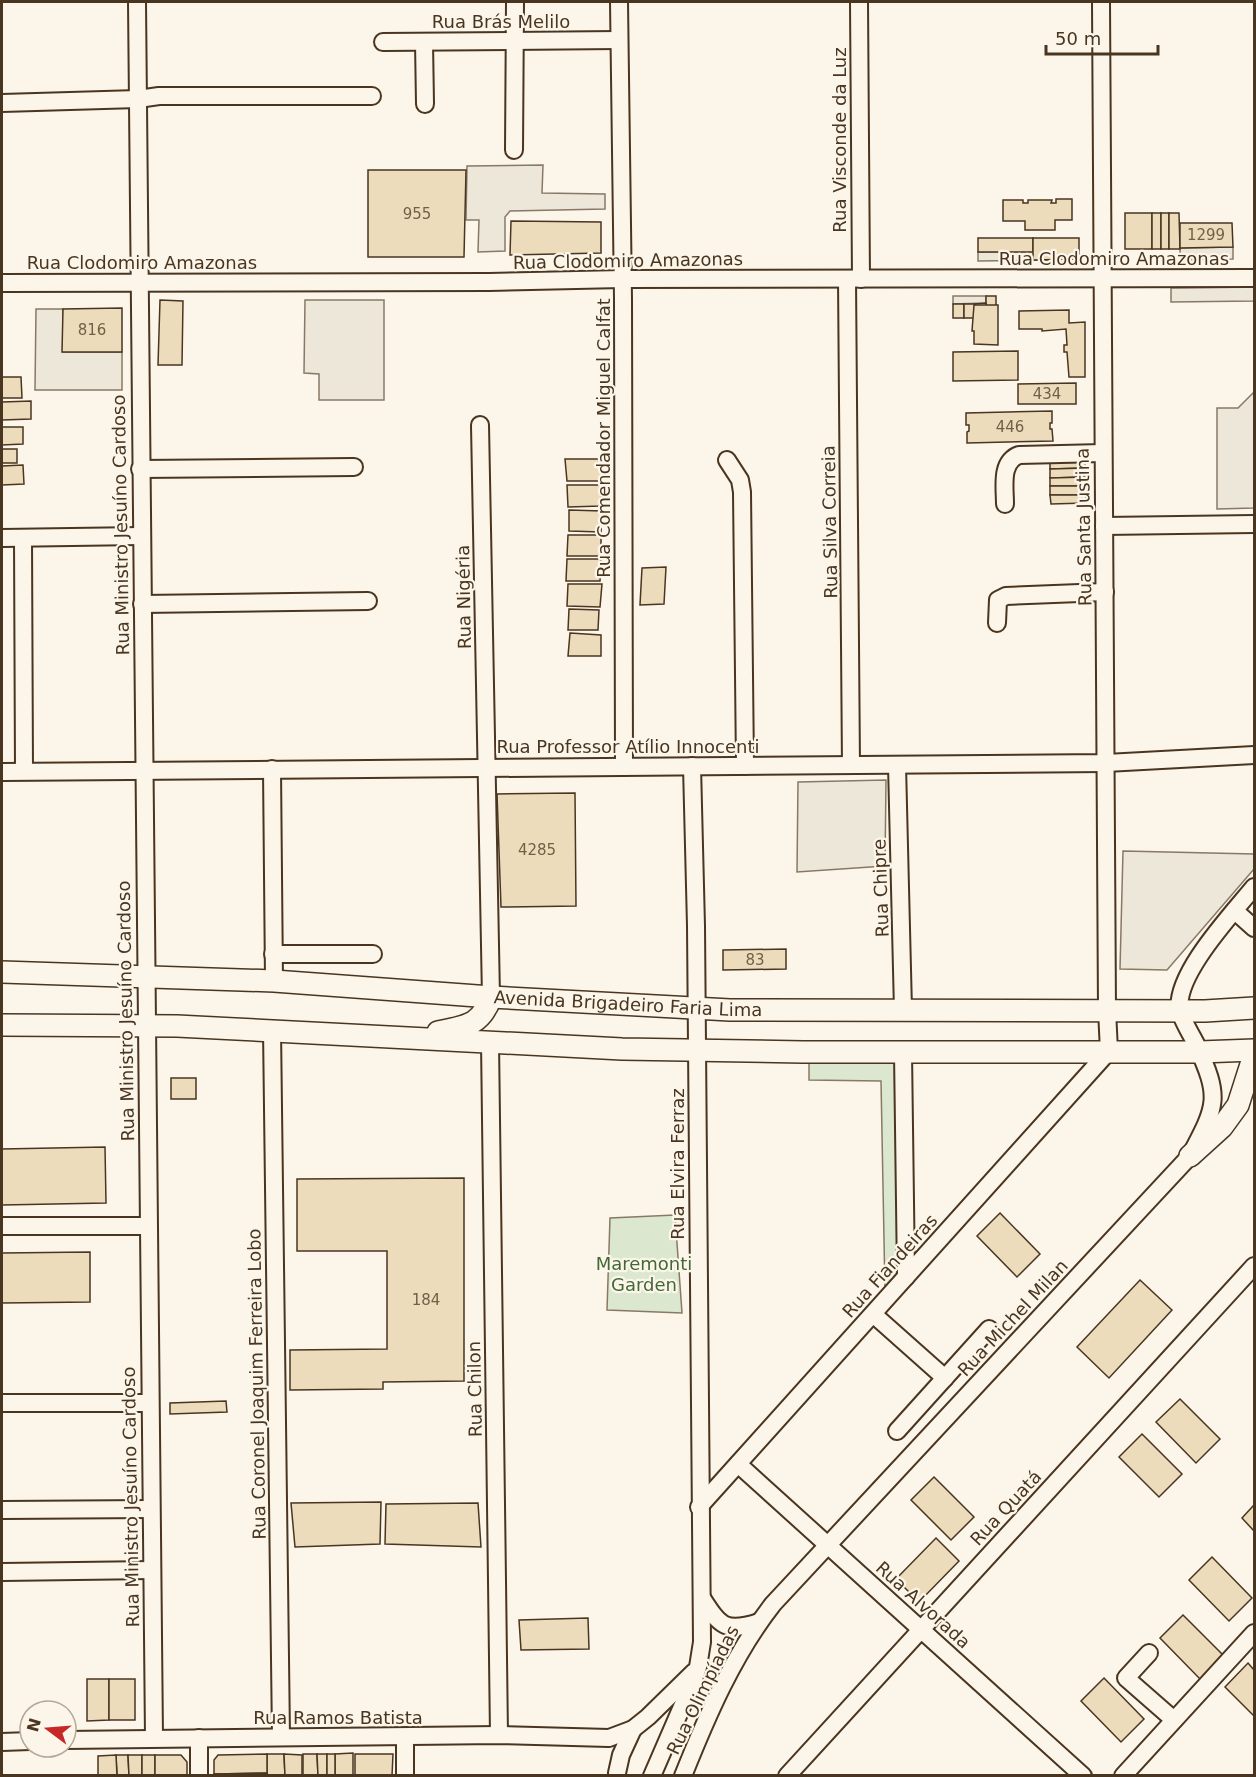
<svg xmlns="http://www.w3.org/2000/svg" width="1256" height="1777" font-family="'DejaVu Sans',sans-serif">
	<rect width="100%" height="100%" fill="#fbf6e9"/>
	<g fill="#dce7d0" stroke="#887966" stroke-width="1.5">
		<polygon points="897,1059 900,1273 885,1292 881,1081 809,1080 809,1060"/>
		<polygon points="675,1215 682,1313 607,1310 610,1218"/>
	</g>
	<g fill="#ede7d9" stroke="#887966" stroke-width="1.5">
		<polygon points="543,165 542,193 605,194 605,209 510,211 505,217 505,251 478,252 479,220 466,220 467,166"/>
		<polygon points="1233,247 1233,259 1180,260 1180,248"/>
		<polygon points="1057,251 1057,260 978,261 978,252"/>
		<polygon points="1254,287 1254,301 1171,302 1171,288"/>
		<polygon points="953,296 986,296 986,303 953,304"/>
		<polygon points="305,300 384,300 384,400 319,400 319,374 304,373"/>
		<polygon points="36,309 63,309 63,352 122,352 122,390 35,390"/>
		<polygon points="1254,392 1254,508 1217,509 1217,408 1238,408"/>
		<polygon points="886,780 885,866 797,872 798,782"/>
		<polygon points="1123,851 1254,854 1254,869 1167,970 1120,969"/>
	</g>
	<g fill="#ecdcbc" stroke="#4a3520" stroke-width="1.5">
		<polygon points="368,170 466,170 464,257 368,257"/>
		<polygon points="1056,199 1072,199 1072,220 1055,220 1055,230 1025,230 1025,221 1003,221 1003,200 1023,200 1023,203 1028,203 1028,200 1052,200 1051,203 1056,203"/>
		<rect x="1125" y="213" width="27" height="36"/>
		<rect x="1152" y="213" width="9" height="36"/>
		<rect x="1161" y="213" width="8" height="36"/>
		<polygon points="1169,213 1179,213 1180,249 1169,249"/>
		<polygon points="511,221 601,222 601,253 510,255"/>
		<polygon points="1180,223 1232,223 1233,247 1180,248"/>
		<rect x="978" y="238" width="55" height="14"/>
		<polygon points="1033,238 1079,238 1079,259 1033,260"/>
		<rect x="986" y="296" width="10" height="22"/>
		<polygon points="160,300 183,301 182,365 158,365"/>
		<polygon points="986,303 986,318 975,318 975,304"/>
		<rect x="953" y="304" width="11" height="14"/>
		<rect x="964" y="304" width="11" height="14"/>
		<polygon points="974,305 998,305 998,345 974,344 974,331 972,331"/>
		<polygon points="122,308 122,352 62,352 63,309"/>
		<polygon points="1069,310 1069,323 1085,322 1085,377 1069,377 1067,352 1064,352 1064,345 1067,345 1066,329 1042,331 1042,329 1019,329 1019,311"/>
		<polygon points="1018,351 1018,380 953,381 953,352"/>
		<polygon points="2,377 21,377 22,398 2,398"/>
		<polygon points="1076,383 1076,404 1018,404 1018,384"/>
		<polygon points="31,401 31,419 2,420 2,402"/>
		<polygon points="1052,411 1052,423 1050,423 1050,429 1052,429 1053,441 967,443 967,432 969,431 969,425 966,425 966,413"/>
		<polygon points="2,427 23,427 23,444 2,445"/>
		<rect x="2" y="449" width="15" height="14"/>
		<polygon points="565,459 602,459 602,481 567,481"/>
		<polygon points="1050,460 1085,460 1085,468 1050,469"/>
		<polygon points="23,465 24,484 2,485 2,466"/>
		<polygon points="1085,468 1085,477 1050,478 1050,469"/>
		<polygon points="1085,477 1086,486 1050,486 1050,478"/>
		<polygon points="567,485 602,485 601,506 568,507"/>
		<rect x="1050" y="486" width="36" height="9"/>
		<polygon points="1050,495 1086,495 1086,503 1051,504"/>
		<polygon points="569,510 602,511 601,532 569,531"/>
		<polygon points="568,535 601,535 601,556 567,556"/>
		<polygon points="567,559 601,559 600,581 566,581"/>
		<polygon points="666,567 664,604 640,605 642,568"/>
		<polygon points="568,584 602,584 600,607 567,606"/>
		<polygon points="569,609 599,610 598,630 568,630"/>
		<polygon points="570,633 601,635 601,656 568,656"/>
		<polygon points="575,793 576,906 501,907 497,794"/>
		<polygon points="786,949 786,969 723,970 723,950"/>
		<rect x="171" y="1078" width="25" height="21"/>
		<polygon points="105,1147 106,1203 2,1205 2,1149"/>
		<polygon points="464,1178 464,1381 383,1382 383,1389 290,1390 290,1350 387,1349 387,1251 297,1251 297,1179"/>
		<polygon points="1000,1213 1040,1254 1017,1277 977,1236"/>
		<polygon points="90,1252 90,1302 2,1303 2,1253"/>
		<polygon points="1140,1280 1172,1310 1109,1378 1077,1347"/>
		<polygon points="1180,1399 1220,1439 1196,1463 1156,1422"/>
		<polygon points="226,1401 227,1412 170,1414 170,1403"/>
		<polygon points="1142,1434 1182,1474 1159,1497 1119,1457"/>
		<polygon points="934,1477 974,1517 951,1540 911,1500"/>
		<polygon points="381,1502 380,1544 295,1547 291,1503"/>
		<polygon points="478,1503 481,1547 385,1544 386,1504"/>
		<polygon points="1254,1505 1254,1531 1242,1518"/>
		<polygon points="936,1538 959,1561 919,1602 896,1579"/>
		<polygon points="1212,1557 1252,1598 1229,1621 1189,1580"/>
		<polygon points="1183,1615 1224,1656 1200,1679 1160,1638"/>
		<polygon points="588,1618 589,1649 521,1650 519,1620"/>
		<polygon points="1248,1663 1254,1670 1254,1716 1225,1687"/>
		<polygon points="1104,1678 1144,1719 1121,1742 1081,1701"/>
		<polygon points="87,1679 109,1679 109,1720 87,1721"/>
		<rect x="109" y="1679" width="26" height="41"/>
		<polygon points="353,1753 353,1776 335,1776 335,1754"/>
		<polygon points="267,1754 284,1754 285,1776 267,1776"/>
		<polygon points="267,1754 267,1773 214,1774 214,1760 218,1755"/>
		<polygon points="284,1754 302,1755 302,1776 285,1776"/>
		<polygon points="303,1754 317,1754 318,1776 303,1776"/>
		<polygon points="317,1754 327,1754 327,1776 318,1776"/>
		<rect x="327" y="1754" width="8" height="22"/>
		<polygon points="355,1754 393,1754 392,1776 355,1776"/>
		<polygon points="116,1755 128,1755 129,1776 117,1776"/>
		<polygon points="116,1755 117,1776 98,1776 98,1756"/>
		<polygon points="128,1755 142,1755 142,1776 129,1776"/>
		<rect x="142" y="1755" width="13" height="21"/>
		<polygon points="155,1755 181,1755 187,1762 187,1776 155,1776"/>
		<polygon points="267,1773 267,1776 214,1776 214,1774"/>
	</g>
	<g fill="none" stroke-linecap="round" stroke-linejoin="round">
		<defs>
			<g id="minor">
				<polyline points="137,2 154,1738"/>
				<polyline points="619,2 623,299 624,767"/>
				<polyline points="859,2 861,279"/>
				<polyline points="383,42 619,40"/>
				<polyline points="424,42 425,104"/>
				<polyline points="2,103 138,99 159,96 372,96"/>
				<polyline points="514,150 515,2"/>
				<polyline points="847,279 851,765"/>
				<polyline points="2,283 489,282 622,279 1254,278"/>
				<polyline points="480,425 491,997"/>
				<polyline points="727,460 740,480 742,492 745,766"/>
				<polyline points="140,469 354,467"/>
				<path d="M 1005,504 C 1005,487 1000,462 1019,455 L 1103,453"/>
				<polyline points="1104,526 1254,524"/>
				<polyline points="2,538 141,536"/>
				<polyline points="23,538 24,771"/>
				<polyline points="142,604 368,601"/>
				<polyline points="997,623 998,600 1006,596 1105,592"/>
				<polyline points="897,765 903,1010"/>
				<polyline points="272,769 274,981"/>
				<polyline points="2,772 1106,763 1254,755"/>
				<polyline points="1235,911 1254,928"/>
				<polyline points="273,954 373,954"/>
				<polyline points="272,1029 281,1737"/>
				<polyline points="490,1042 499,1735"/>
				<polyline points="903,1052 906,1277"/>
				<polyline points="2,1226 148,1226"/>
				<polyline points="873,1314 945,1378"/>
				<polyline points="2,1403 150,1403"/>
				<polyline points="897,1431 989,1329"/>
				<polyline points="738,1464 1083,1776"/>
				<polyline points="699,1507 1109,1051 1107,1010 1101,2"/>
				<polyline points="2,1510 151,1509"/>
				<polyline points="2,1572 152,1570"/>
				<path d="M 702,1598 C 720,1626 725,1633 759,1622"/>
				<polyline points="1149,1653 1126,1678 1174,1720"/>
				<polyline points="199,1738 199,1776"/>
				<polyline points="66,1740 499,1735 609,1738 633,1729 648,1717 694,1672"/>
				<polyline points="2,1742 30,1741"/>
				<polyline points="617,1773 621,1755 633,1729"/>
				<polyline points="405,1776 405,1737"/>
				<polyline points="652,1776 694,1679 698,1667 702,1642 696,926 692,766"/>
				<path d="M 683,1776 C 707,1716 733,1655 773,1604 L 1190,1156 C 1217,1105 1221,1098 1196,1044 C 1191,1034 1183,1022 1180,1011 C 1173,976 1233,913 1254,887"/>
				<polyline points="787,1776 1254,1266"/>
				<polyline points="1123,1776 1254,1633"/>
			</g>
			<g id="major">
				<path id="s1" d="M 2,972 L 274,981 L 491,997 L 730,1010 L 1205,1011 L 1254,1008"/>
				<polyline points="2,1025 177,1026 622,1049 803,1052 1200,1052 1254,1050"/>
				<path d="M 438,1032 C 465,1026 481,1026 491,997"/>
				<polyline points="1190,1156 1222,1127 1238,1105 1254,1055"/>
			</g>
		</defs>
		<use href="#minor" stroke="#4a3520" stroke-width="20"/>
		<use href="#major" stroke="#4a3520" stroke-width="24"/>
		<use href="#minor" stroke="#fbf6e9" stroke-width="16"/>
		<use href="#major" stroke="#fbf6e9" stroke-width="21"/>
	</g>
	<g text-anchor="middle" stroke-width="4.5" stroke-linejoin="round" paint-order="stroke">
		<g font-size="15" fill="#725f47">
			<text x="417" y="219">955</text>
			<text x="1206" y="240">1299</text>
			<text x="92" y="335">816</text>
			<text x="1047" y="399">434</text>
			<text x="1010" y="432">446</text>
			<text x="537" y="855">4285</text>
			<text x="755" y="965">83</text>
			<text x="426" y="1305">184</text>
		</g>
		<g font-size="18" fill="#4a3520" stroke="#fbf6e9">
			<text x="501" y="28">Rua Brás Melilo</text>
			<text transform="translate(840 140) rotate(-90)" y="6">Rua Visconde da Luz</text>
			<text x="1114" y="265">Rua Clodomiro Amazonas</text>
			<text transform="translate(628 261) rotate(-1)" y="6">Rua Clodomiro Amazonas</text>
			<text x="142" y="269">Rua Clodomiro Amazonas</text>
			<text transform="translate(604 438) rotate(-90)" y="6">Rua Comendador Miguel Calfat</text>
			<text transform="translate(830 522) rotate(-91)" y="6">Rua Silva Correia</text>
			<text transform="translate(121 525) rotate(-91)" y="6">Rua Ministro Jesuíno Cardoso</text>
			<text transform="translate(1084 527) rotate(-91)" y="6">Rua Santa Justina</text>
			<text transform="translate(464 597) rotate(-91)" y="6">Rua Nigéria</text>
			<text x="628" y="753">Rua Professor Atílio Innocenti</text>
			<text transform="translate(881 888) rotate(-92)" y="6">Rua Chipre</text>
			<text dy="6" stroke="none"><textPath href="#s1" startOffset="627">Avenida Brigadeiro Faria Lima</textPath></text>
			<text transform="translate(126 1011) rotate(-91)" y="6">Rua Ministro Jesuíno Cardoso</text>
			<text transform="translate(678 1164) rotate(-90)" y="6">Rua Elvira Ferraz</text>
			<text transform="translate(890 1266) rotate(-48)" y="6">Rua Fiandeiras</text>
			<text transform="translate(1013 1318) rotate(-47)" y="6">Rua Michel Milan</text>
			<text transform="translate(257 1384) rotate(-91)" y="6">Rua Coronel Joaquim Ferreira Lobo</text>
			<text transform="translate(475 1389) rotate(-91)" y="6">Rua Chilon</text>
			<text transform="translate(131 1497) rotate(-91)" y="6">Rua Ministro Jesuíno Cardoso</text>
			<text transform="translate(1006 1508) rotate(-47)" y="6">Rua Quatá</text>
			<text transform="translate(923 1605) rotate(42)" y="6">Rua Alvorada</text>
			<text transform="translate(703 1690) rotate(-64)" y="6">Rua Olimpíadas</text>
			<text x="338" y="1724">Rua Ramos Batista</text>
		</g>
		<g font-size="18" fill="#436837" stroke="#fbf6e9">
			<text x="644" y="1270">Maremonti<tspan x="644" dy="21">Garden</tspan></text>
		</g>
	</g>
	<rect width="1256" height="1777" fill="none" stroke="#4a3520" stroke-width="6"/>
	<g transform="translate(48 1729) rotate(286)"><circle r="28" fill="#fbf6e9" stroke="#b4a999" stroke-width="1.5"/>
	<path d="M0-4.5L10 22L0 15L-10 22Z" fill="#c62828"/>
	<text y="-9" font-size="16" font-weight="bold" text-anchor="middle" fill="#4a3520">N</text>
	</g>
	<path d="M1046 45v9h112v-9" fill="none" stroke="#4a3520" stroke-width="3"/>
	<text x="1055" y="45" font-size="18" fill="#4a3520" stroke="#fbf6e9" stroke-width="4.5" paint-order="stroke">50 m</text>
</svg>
